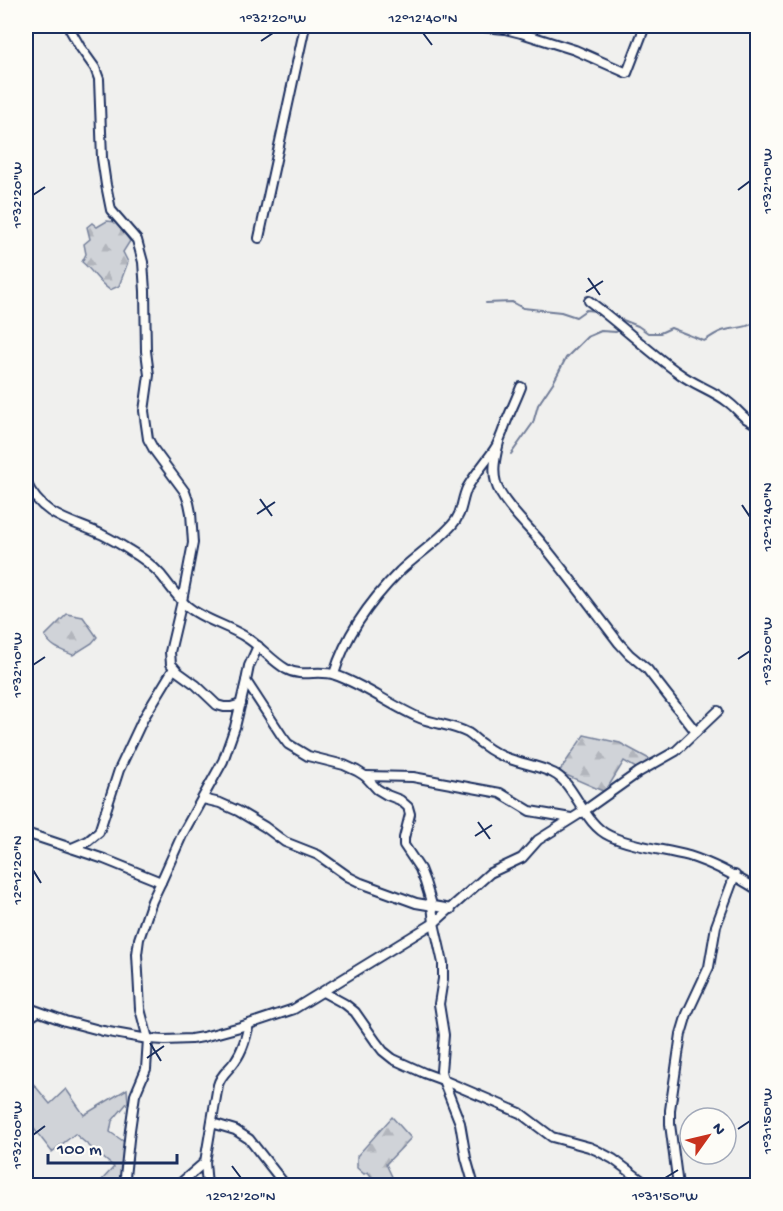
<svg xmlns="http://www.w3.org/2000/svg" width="783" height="1211" font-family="'Gochi Hand',sans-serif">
	<defs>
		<pattern id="forest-firs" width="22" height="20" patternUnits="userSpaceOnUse" patternTransform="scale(1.5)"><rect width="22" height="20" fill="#d0d3d8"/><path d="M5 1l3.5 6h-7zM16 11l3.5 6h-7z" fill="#b2b5bc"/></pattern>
	</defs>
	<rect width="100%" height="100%" fill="#f0f0ee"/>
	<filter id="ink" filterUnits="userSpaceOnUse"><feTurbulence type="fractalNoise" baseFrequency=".0167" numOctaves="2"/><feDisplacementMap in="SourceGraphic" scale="12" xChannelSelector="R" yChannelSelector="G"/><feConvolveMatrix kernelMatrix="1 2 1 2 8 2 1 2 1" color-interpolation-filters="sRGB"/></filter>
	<g filter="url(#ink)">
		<polygon fill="#d0d3d8" stroke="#76819b" stroke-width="1.5" points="26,1075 50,1104 66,1089 84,1115 127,1089 128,1102 112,1121 110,1132 129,1145 124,1185 102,1185 100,1182 114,1167 75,1134 52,1152 31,1125 26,1129"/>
		<g fill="url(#forest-firs)" stroke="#76819b" stroke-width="1.5">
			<path d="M 107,221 L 116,222 L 130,241 L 123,252 L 128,262 L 119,286 L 110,290 C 99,283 93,271 82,262 L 86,254 L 84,244 L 90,239 L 87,227 L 92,223 L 97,227 Z"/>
			<path d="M 67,614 L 83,617 L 97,637 L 92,643 L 73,655 C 61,650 51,647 45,636 Z"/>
			<polygon points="584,735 620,743 653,761 641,771 624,761 605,792 559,772"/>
			<polygon points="392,1117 411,1138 386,1164 396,1185 377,1185 368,1172 364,1174 357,1168 357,1156"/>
		</g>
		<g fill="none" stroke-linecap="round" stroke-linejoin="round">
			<g stroke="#6f7b97" stroke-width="2">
				<polyline points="486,303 512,302 523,308 561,312 576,317 586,310 596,311"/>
				<path d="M 613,316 L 638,326 L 648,333 L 660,333 L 671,328 L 704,341 C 711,337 718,331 726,330 C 739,327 746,329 758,320"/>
				<polyline points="511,454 533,423 538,405 554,381 566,358 587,337 601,331 616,332 621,329"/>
			</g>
			<defs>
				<g id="minor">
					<polyline points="68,26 80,47 95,68 99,79 102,158 106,185 111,210 137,240 143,262 145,291 146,351 149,375 144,411 148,439 154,450 185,492 189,503 191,513 193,543 182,601 170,652 171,664 178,672 196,685 217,705 224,707 231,707 241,704"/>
					<polyline points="473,26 505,29 521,33 575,50 627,73 645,26"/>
					<polyline points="259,238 305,26"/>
					<path d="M 589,301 C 620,324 649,352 680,374 C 695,385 714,391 728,402 C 739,410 744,421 758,424"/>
					<path d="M 499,442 C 496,455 492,469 496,483 C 500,500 528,527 540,541 C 567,574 593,609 619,643 L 629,654 L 647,669 L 696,732"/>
					<path d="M 26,482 C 42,517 70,520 101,534 C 111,539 120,544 129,550 C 141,557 152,565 161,575 C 170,586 177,597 187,606 C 203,620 230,626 247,638 C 261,647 272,661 286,669 C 302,678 319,669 335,675 C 365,685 391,706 420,718 C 435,724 453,725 468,733 C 473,736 477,741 482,744 C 490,750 500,756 510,759 C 524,764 539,766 553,773 C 575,783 583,824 610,836 C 634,847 663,849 689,856 C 714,864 736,876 758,890"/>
					<polyline points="258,646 249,666 246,681 282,736 288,744 308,756 344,765 357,771 365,776 377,789 387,795 400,800 408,807 410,814 404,838 404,845 420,869 425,882 432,905 434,923 443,963 443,979 439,1004 444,1035 441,1071 443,1080 460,1123 466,1158 474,1186"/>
					<path d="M 334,674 C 346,634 371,600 400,571 C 417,555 437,542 452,525 C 463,513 461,501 467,488 C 475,474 485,463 494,450 C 499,443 502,434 505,425 C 510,412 516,400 521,387"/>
					<polyline points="365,776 413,777 500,793 530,811 571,818"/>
					<polyline points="203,799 220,803 238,811 265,827 285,842 318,855 349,877 361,883 416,903 451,909"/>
					<polyline points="26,833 104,859 161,882 152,901 139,939 137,954 140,1009 148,1039 146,1069 135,1095 130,1130 124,1186"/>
					<polyline points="72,848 88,841 99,832 119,770 143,719 174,668"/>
					<polyline points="161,882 183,833 223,761 235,727 246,681"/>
					<polyline points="323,992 345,1004 355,1012 376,1042 383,1051 393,1059 424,1073 443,1080 520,1113 552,1137 589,1147 596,1150 613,1159 649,1186"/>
					<polyline points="26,1007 65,1021 103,1031 148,1039 165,1040 191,1039 203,1037 240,1027 294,1009 434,923 490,873 522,858 538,840 584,811 639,772 676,751 718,711"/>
					<polyline points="26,1020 38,1012"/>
					<polyline points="212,1123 235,1130 249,1139 286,1186"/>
					<polyline points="177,1186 205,1162"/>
					<path d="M 207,1186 L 205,1162 L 218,1085 C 221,1074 229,1070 235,1061 C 243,1050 246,1037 249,1024"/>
					<polyline points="678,1186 670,1124 670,1110 681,1034 687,1014 709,967 716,926 735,875"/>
				</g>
			</defs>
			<use href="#minor" stroke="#1b2f5e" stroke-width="12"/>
			<use href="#minor" stroke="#fdfcf7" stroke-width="8"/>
		</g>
	</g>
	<path fill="none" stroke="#1b2f5e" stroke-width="2" d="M 423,33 L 432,45M 261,41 L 273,33M 738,190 L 750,181M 33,195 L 45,187M 588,278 L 600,295M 586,292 L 603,281M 260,499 L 272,516M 742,505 L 750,517M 257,514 L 275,502M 738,659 L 750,651M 33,665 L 45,657M 478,822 L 490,839M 475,836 L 492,825M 33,870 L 41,883M 150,1043 L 161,1061M 147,1058 L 164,1046M 738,1129 L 750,1121M 33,1135 L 45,1126M 232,1166 L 241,1178M 665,1178 L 678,1170"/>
	<rect width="783" height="1211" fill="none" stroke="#fdfcf7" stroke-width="66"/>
	<g transform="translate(708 1136) rotate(56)"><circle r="28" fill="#fdfcf7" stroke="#a3aaba" stroke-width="1.5"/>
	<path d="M0-4.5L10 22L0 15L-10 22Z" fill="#c8321e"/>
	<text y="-9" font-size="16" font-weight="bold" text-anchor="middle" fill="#1b2f5e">N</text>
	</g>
	<path d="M48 1154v9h129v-9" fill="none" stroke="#1b2f5e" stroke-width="3"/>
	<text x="57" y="1154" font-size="18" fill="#1b2f5e" stroke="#fdfcf7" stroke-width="4.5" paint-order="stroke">100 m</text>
	<rect x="33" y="33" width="717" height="1145" fill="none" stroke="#1b2f5e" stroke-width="2"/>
	<g font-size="15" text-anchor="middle" fill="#1b2f5e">
		<text x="273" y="22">1°32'20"W</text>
		<text x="423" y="22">12°12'40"N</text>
		<text transform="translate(766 181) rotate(-90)" y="5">1°32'10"W</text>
		<text transform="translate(16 195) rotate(-90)" y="5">1°32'20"W</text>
		<text transform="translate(766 517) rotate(-90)" y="5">12°12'40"N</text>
		<text transform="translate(766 651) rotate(-90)" y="5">1°32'00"W</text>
		<text transform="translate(16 665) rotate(-90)" y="5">1°32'10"W</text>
		<text transform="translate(16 870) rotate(-90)" y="5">12°12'20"N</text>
		<text transform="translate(766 1121) rotate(-90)" y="5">1°31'50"W</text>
		<text transform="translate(16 1135) rotate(-90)" y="5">1°32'00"W</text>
		<text x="241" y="1200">12°12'20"N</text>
		<text x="665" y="1200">1°31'50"W</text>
	</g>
</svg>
